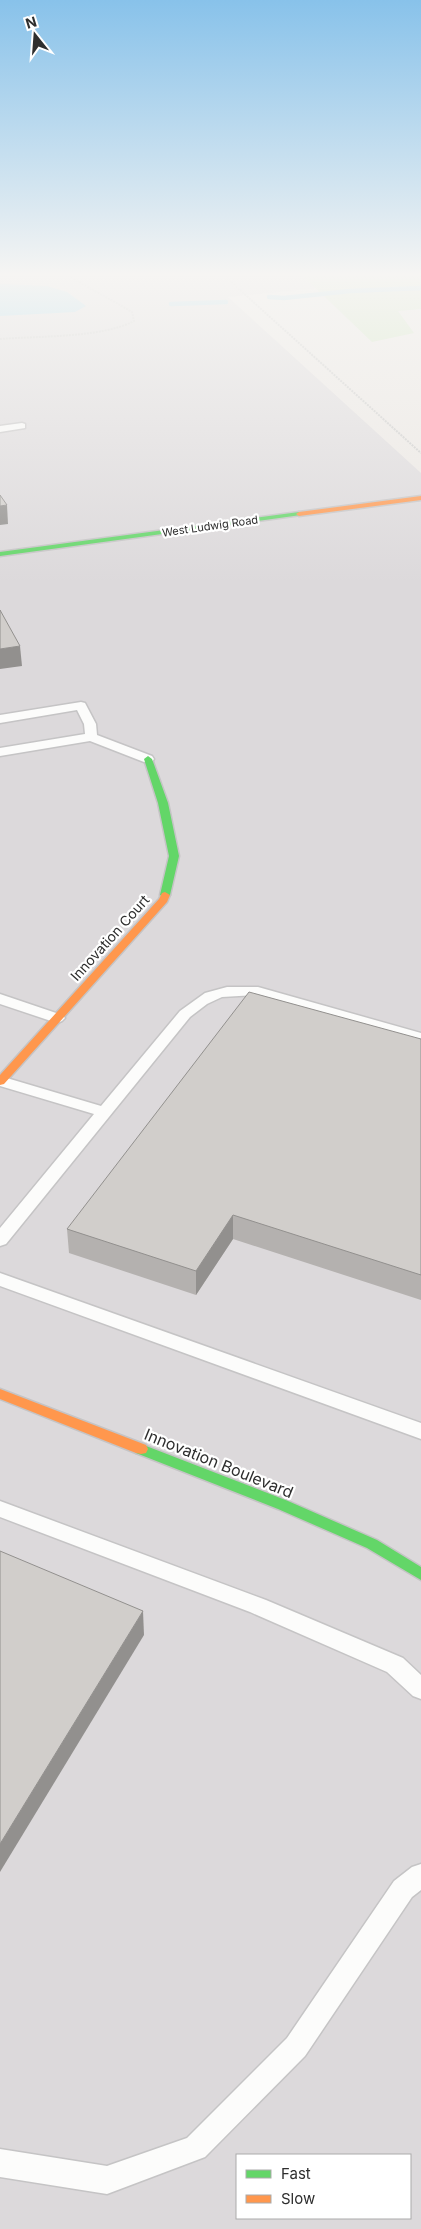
<svg xmlns="http://www.w3.org/2000/svg" width="421" height="2229" font-family="Inter,sans-serif">
	<rect width="100%" height="100%" fill="#ece8e4"/>
	<path fill="#dcd9db" fill-rule="evenodd" d="M 0,272 L 421,272 L 411,279 L 228,297 L 421,473 L 421,2229 L 0,2229 ZM 237,2155 L 410,2155 L 410,2218 L 237,2218 Z"/>
	<polygon fill="#cee6be" points="311,272 421,272 421,309 398,311 414,333 372,342 302,275"/>
	<polygon fill="#99d6ec" points="0,284 47,286 67,292 86,306 75,312 0,316"/>
	<g fill="none" stroke-linecap="round" stroke-linejoin="round">
		<g stroke="#99d6ec" stroke-width="4.5">
			<polyline points="269,297 284,298 350,291 421,288"/>
			<polyline points="171,304 226,302"/>
		</g>
		<defs>
			<g id="lane">
				<polygon points="22,423 25,424 25,428 0,432 0,426"/>
				<polygon points="81,702 85,703 96,724 97,735 152,756 154,759 152,762 144,762 90,741 0,756 0,748 85,734 84,724 77,710 0,723 0,715"/>
				<polygon points="227,987 258,987 421,1033 421,1043 257,995 222,997 207,1004 190,1017 6,1244 0,1246 0,1228 94,1114 0,1086 0,1076 101,1106 180,1011 205,993"/>
				<polygon points="0,994 62,1015 65,1018 62,1021 57,1023 0,1004"/>
				<polygon points="0,1273 421,1423 421,1439 0,1286"/>
				<polygon points="0,1501 266,1600 403,1658 421,1675 421,1699 413,1696 387,1672 250,1612 0,1517"/>
				<polygon points="421,1864 421,1890 412,1897 305,2056 205,2157 107,2194 0,2177 0,2149 107,2166 187,2138 287,2038 394,1881 412,1867"/>
			</g>
			<g id="fast">
				<polygon points="299,512 302,514 301,515 0,556 0,552"/>
				<polygon points="148,756 152,759 168,803 179,856 170,895 165,898 160,895 169,856 158,803 144,759"/>
				<polygon points="141,1444 288,1501 377,1540 421,1567 421,1580 367,1548 278,1509 136,1453 134,1449 136,1445"/>
			</g>
			<g id="slow">
				<polygon points="421,496 421,500 299,516 296,514 299,512"/>
				<polygon points="165,892 170,895 167,902 4,1084 0,1085 0,1075 159,899 162,893"/>
				<polygon points="0,1389 146,1445 148,1449 146,1453 141,1454 136,1453 0,1399"/>
			</g>
		</defs>
		<use href="#lane" stroke="#c5c4c5" stroke-width="3"/>
		<use href="#fast" stroke="#c5c4c5" stroke-width="3"/>
		<use href="#slow" stroke="#c5c4c5" stroke-width="3"/>
		<g stroke="#c9c9c8" stroke-width="2" stroke-dasharray="2 1" stroke-linecap="butt">
			<polyline points="220,272 421,453"/>
			<path d="M 0,339 C 38,336 102,338 134,321 L 132,312 L 62,272"/>
		</g>
		<use href="#lane" fill="#fcfcfb" fill-rule="evenodd"/>
		<use href="#fast" fill="#63d668" fill-rule="evenodd"/>
		<use href="#slow" fill="#ff974d" fill-rule="evenodd"/>
	</g>
	<polygon fill="#b4b1af" points="421,1039 421,1300 233,1239 196,1295 69,1253 67,1229"/>
	<g fill="#92908e">
		<polygon points="7,505 8,524 0,525 0,506"/>
		<polygon points="20,646 22,666 0,669 0,649"/>
		<polygon points="233,1215 233,1239 196,1295 196,1271"/>
		<polygon points="143,1611 144,1635 0,1872 0,1844"/>
	</g>
	<g fill="#d1cecb" stroke="#92908e">
		<polygon points="0,495 7,505 0,506"/>
		<polygon points="0,610 20,646 0,649"/>
		<polygon points="249,992 421,1039 421,1275 233,1215 196,1271 67,1229"/>
		<polygon points="0,1551 143,1611 0,1844"/>
	</g>
	<linearGradient id="sky" x2="0" y2="1"><stop stop-color="#88c2ea"/><stop offset="0.47" stop-color="#f6f5f3"/><stop offset="1" stop-color="#f6f5f3" stop-opacity="0"/></linearGradient>
	<rect width="421" height="584" fill="url(#sky)"/>
	<g text-anchor="middle" stroke-width="4.5" stroke-linejoin="round" paint-order="stroke">
		<g font-size="11" fill="#2e2e2e" stroke="#fff">
			<text transform="translate(210 526) rotate(-8)" y="4">West Ludwig Road</text>
		</g>
		<g font-size="14" fill="#2e2e2e" stroke="#fff">
			<text transform="translate(110 938) rotate(-48)" y="5">Innovation Court</text>
		</g>
		<g font-size="16" fill="#2e2e2e" stroke="#fff">
			<text transform="translate(219 1463) rotate(22)" y="6">Innovation Boulevard</text>
		</g>
	</g>
	<rect x="236" y="2154" width="175" height="65" fill="#ffffff" stroke="#ababab"/>
	<rect x="246" y="2170" width="25" height="8" fill="#63d668" stroke="#ababab"/>
	<text x="281" y="2179" font-size="15" fill="#2e2e2e">Fast</text>
	<rect x="246" y="2195" width="25" height="8" fill="#ff974d" stroke="#ababab"/>
	<text x="281" y="2204" font-size="15" fill="#2e2e2e">Slow</text>
	<g transform="translate(35 35) rotate(343)" stroke="#ffffff" stroke-width="4" paint-order="stroke">
	<path d="M0-4L9 19L0 12L-9 19Z" fill="#2e2e2e"/>
	<text y="-8" font-size="14" font-weight="bold" text-anchor="middle" fill="#2e2e2e">N</text>
	</g>
</svg>
